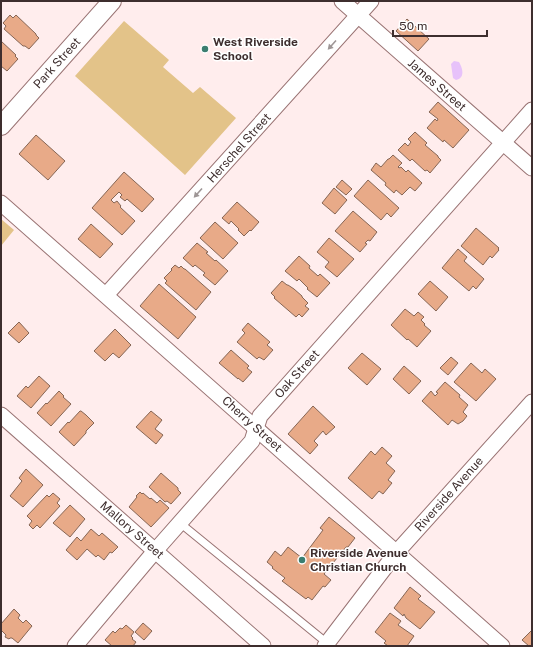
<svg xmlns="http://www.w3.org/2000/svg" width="533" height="647" font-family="'Public Sans',sans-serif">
	<rect width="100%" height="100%" fill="#ffeded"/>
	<g fill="#e3c389">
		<polygon points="124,21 169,60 163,67 193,93 200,87 236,118 185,175 75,76"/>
		<polygon points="1,219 14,230 1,246"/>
	</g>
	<path fill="#e7c2fa" d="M 454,61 L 459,62 C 463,69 465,78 456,80 L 453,78 L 451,64 Z"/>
	<g fill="#e8aa88" stroke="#866655">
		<polygon points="10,15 13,18 16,15 36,34 36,35 39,38 29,49 25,46 23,46 4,29 6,26 3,23"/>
		<polygon points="407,19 429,39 418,51 396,31"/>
		<polygon points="1,41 16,55 15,56 18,59 7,71 1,66"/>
		<polygon points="438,102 469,130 453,148 444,140 443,142 427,128 435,119 437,121 438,119 429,112"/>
		<polygon points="415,132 427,143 425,145 438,156 438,157 441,160 430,173 427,170 425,171 412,159 410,161 398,150 405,143 408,146 411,142 408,139"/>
		<polygon points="36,135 65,161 48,180 19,154"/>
		<polygon points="393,155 402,163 398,167 399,168 401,167 406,172 408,170 422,183 415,191 410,187 402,195 396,190 394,193 385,185 386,183 371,170 376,163 381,167 388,159 389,159"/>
		<polygon points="124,172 154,199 142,212 127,199 125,201 120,197 122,195 119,192 111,200 114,203 117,201 121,206 120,207 135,221 122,235 92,208"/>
		<polygon points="342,180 352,189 346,195 336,187"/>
		<polygon points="368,180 399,208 391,217 387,213 381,220 354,196"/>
		<polygon points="334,188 347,200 335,214 322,203"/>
		<polygon points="237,202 259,222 251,231 250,230 244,236 238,230 239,229 231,221 229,224 222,218"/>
		<polygon points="353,211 377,232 370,241 368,240 365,243 367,244 360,252 335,231"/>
		<polygon points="215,222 238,243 223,259 200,238"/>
		<polygon points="91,224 113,244 100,258 78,239"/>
		<polygon points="476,228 499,248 498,249 499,250 492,258 490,256 483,265 461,246"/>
		<polygon points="329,238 354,259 337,277 325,267 329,262 317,252"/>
		<polygon points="197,243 208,252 206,253 215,261 216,260 228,271 215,285 203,275 205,273 195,265 193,267 183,258"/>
		<polygon points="458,249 467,257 464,261 484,279 476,289 473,286 469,291 442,268"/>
		<polygon points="299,256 310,266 309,268 318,276 320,274 330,283 317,297 307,289 308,288 299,279 297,281 285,271"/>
		<polygon points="175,265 179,268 181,266 184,269 185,269 211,292 196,310 165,283 167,281 164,278 172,270 171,269"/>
		<polygon points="282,281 287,285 288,285 294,289 302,296 302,297 308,303 305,306 309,309 302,317 299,314 296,317 274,298 275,297 271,293"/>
		<polygon points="430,281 448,297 436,311 418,294"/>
		<polygon points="159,284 196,317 178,339 140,306"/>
		<polygon points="405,309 414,316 418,312 424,317 421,320 425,324 424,325 431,331 417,347 408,339 407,340 391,325"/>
		<polygon points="19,322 29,333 19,343 8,333"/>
		<polygon points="248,323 270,342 267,345 273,350 264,360 259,357 257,359 237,342 245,333 242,330"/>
		<polygon points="115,329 131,345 119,358 113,353 105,361 94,351"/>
		<polygon points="231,350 249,366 247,368 252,372 243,382 238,378 238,379 219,363"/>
		<polygon points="362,353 381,369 367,385 348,368"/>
		<polygon points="451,357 458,363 448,375 440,368"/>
		<polygon points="471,363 482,373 485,369 496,379 476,401 454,382"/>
		<polygon points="404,366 421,381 409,394 393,379"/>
		<polygon points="39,376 50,386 31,408 17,396 26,386 28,388"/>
		<polygon points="445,382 460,395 459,397 468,405 463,412 467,416 463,421 458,424 452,420 448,425 422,401 431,391 435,396 438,393 436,392"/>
		<polygon points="59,391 64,396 63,397 71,404 51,426 37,413 46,403 47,404"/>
		<polygon points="313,406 335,427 326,435 323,431 314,441 318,445 310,454 288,434"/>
		<polygon points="80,411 81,411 86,415 94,423 86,431 86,433 74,446 59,432 68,422 69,423"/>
		<polygon points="151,411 162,420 155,429 163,435 156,444 136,427"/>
		<polygon points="382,447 392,456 386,463 395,471 388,480 392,483 383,494 379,491 372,499 348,478 371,451 375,455"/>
		<polygon points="26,469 43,485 23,507 10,496 22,481 19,478"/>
		<polygon points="161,473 178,488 178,490 181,493 171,504 167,501 165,502 149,487"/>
		<polygon points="140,492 142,494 143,493 150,499 151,498 157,503 160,500 169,508 151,527 129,507 137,497 136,496"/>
		<polygon points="53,493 60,499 57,503 60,506 40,528 37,525 33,529 29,525 32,521 27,516 47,495 49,497"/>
		<polygon points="70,505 85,519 70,537 53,523"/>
		<polygon points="329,517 355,538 348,547 346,547 324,574 331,580 325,587 323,586 312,600 308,597 306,599 282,581 285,578 272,568 273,567 267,562 275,551 281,556 288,547 302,558 323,530 320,528"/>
		<polygon points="91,529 99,536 102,533 118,547 112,553 110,552 104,560 98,555 96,557 87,549 77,560 66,550 77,537 81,541"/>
		<polygon points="410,587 421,596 418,599 435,612 420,629 406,618 404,614 403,616 394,608"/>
		<polygon points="14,609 20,615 18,618 23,623 26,620 32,626 18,643 12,638 10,638 9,639 5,637 6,635 1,630 1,624"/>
		<polygon points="390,613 401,621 398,625 414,636 407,646 388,646 384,643 386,641 375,632"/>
		<polygon points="143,623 152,631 144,640 135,632"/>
		<polygon points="126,625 134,632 131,636 133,638 132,639 136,642 133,646 112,646 105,640 113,631 115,633 120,628 122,629"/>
		<polygon points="532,630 532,646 529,646 522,640"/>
	</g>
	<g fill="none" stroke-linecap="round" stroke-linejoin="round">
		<defs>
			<polyline id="service" points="180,523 327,643"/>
			<g id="minor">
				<polyline points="342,1 532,168"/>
				<polyline points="1,203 502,646"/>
				<polyline points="106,295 371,1"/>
				<polyline points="1,415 263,646"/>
				<polyline points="75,646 155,551 252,441 260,416 532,110"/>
				<polyline points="325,646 396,553 532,402"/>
			</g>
			<polyline id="tertiary" points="1,126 112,1"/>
		</defs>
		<use href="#service" stroke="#997373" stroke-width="9"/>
		<use href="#minor" stroke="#997373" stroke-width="17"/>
		<use href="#tertiary" stroke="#997373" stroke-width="20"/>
		<use href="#service" stroke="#fff" stroke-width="7"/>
		<use href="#minor" stroke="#fff" stroke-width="15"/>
		<use href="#tertiary" stroke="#fff" stroke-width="18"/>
	</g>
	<defs><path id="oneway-solid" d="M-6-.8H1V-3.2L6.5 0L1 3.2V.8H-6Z"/></defs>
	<g fill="#9e9696">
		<use href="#oneway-solid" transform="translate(332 45) rotate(132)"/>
		<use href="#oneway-solid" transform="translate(198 193) rotate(132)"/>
	</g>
	<g fill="#3b7e70" stroke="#fff" stroke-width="1.5">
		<circle cx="205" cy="49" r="4"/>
		<circle cx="302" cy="560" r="4"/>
	</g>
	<g text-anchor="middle" stroke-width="3" stroke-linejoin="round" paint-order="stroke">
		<g font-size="12" font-weight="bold" fill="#3e2e2e" stroke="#fff" text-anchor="start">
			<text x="213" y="46">West Riverside<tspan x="213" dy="14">School</tspan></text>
			<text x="310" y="557">Riverside Avenue<tspan x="310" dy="14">Christian Church</tspan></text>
		</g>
		<g font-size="12" fill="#3e2e2e" stroke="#fff">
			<text transform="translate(57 63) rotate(-48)" y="4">Park Street</text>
			<text transform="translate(437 85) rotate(41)" y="4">James Street</text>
			<text transform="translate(239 148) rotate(-48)" y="4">Herschel Street</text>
			<text transform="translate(297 374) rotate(-48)" y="4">Oak Street</text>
			<text transform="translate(252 424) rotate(42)" y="4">Cherry Street</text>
			<text transform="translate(449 494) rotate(-48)" y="4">Riverside Avenue</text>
			<text transform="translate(132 530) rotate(41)" y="4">Mallory Street</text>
		</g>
	</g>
	<rect width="533" height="647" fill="none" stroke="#3e2e2e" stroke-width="4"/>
	<path d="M393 30v6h94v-6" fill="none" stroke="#3e2e2e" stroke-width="2"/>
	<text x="399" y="30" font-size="12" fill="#3e2e2e" stroke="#ffffff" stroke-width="3" paint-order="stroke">50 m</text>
</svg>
